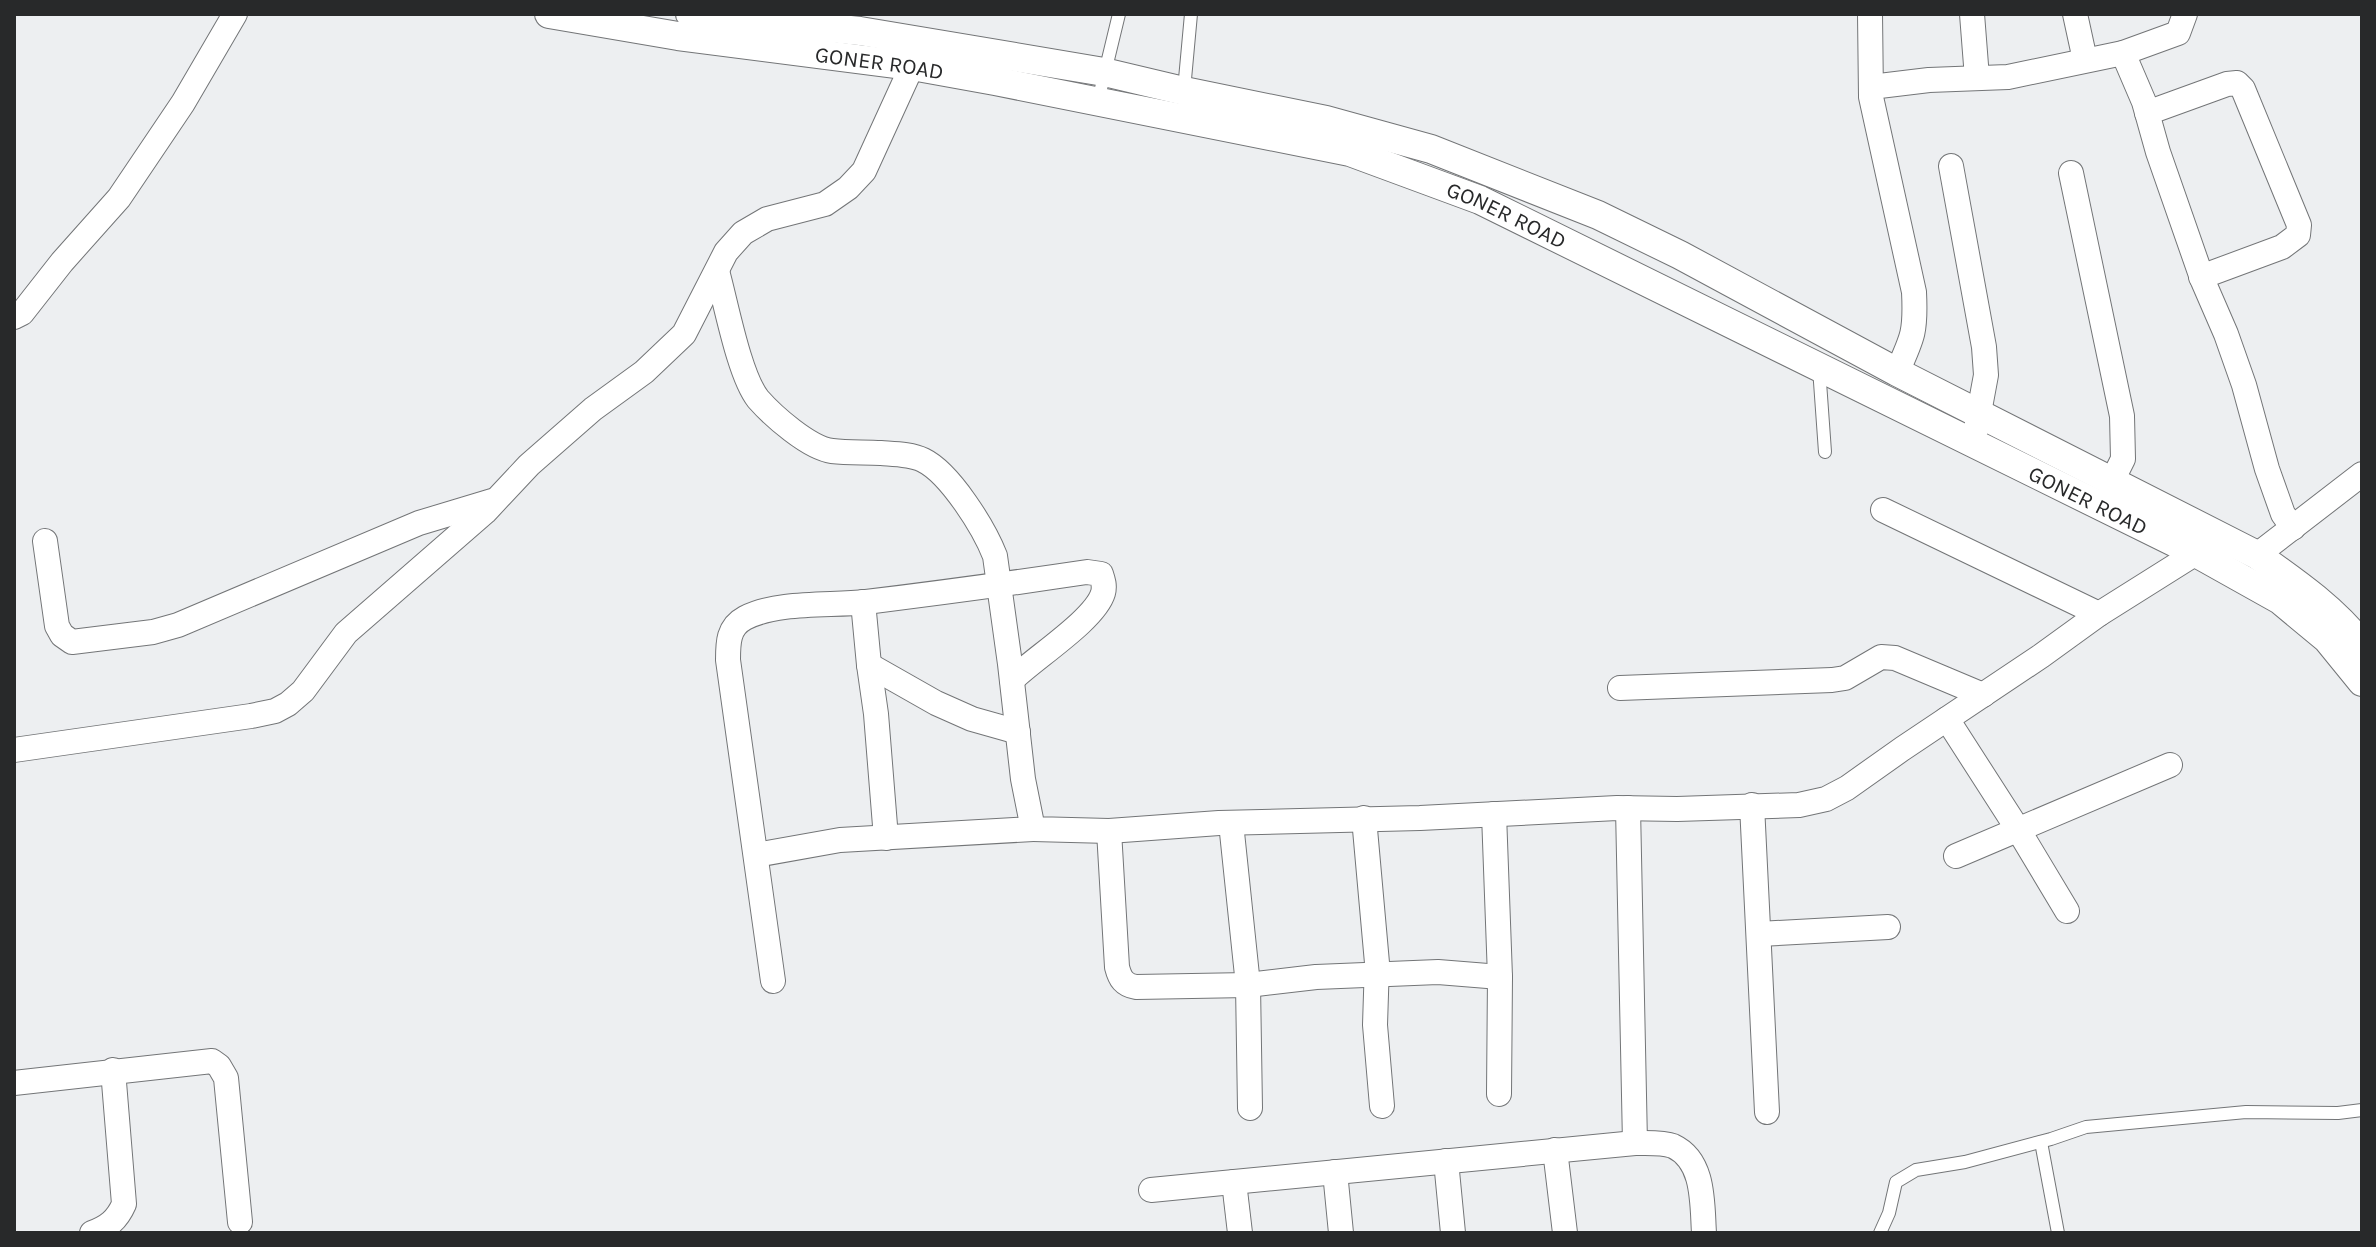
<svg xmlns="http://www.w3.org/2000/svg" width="2376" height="1247" font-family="Karla,sans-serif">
	<rect width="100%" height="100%" fill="#edeff1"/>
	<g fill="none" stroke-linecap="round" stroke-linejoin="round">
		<defs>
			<g id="service">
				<polyline points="1184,90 1191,14"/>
				<polyline points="1098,101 1119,14"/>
				<polyline points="1819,368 1825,452"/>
				<polyline points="2041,1142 2058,1233"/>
				<polyline points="1880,1233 1889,1213 1896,1182 1916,1170 1965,1162 2051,1139 2086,1127 2246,1112 2338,1113 2362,1110"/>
			</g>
			<g id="minor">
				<path d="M 1870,14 L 1871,97 L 1914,292 C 1916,331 1913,337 1897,372"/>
				<polyline points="1972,14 1977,78"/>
				<polyline points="2075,14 2085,60"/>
				<polyline points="2123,53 2144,102 2158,152 2203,281 2226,334 2244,385 2267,469 2283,514 2293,528"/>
				<polyline points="1871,87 1929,80 2008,77 2123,53 2178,33 2185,14"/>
				<polyline points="2147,113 2227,84 2237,83 2243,89 2299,225 2298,235 2282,247 2201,277"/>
				<polyline points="1951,166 1984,347 1986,375 1976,429"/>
				<polyline points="2071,173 2122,416 2123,459 2112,481"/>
				<path d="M 717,271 C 726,303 739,375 758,399 C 773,416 809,448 832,451 C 848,453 865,452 881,453 C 894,454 911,454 923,460 C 950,473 984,528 995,556 L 1010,664 L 1023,779 L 1033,829 L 1109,831 L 1219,823 L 1420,818 L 1617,808 L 1677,809 L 1799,805 L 1826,799 L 1847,788 L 1902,749 L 2041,656 L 2099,614 L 2196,553"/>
				<polyline points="14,317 22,313 62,262 119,198 183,103 235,14"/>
				<polyline points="1883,510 2099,614"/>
				<polyline points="45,541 57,626 62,635 72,642 153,632 178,625 419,523 492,501"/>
				<polyline points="2257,555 2362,474"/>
				<polyline points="863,602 869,665 876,714 886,838"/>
				<polyline points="869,665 936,703 972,719 1018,732"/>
				<polyline points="1620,688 1832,680 1845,678 1881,657 1895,658 1983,695"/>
				<polyline points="1947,719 2019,831 2067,911"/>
				<polyline points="14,750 251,716 275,711 288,704 303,691 346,633 485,512 529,465 593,409 644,372 684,334 726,252 743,233 767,219 825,204 848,188 864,171 912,66"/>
				<polyline points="1752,805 1767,1112"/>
				<polyline points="1628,808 1635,1143"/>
				<polyline points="1494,814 1500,977 1499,1094"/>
				<polyline points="1364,818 1377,963 1375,1025 1382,1106"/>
				<polyline points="1231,823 1248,985 1250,1108"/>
				<path d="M 1109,831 L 1117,967 C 1120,979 1124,985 1136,987 L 1248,985 L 1316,977 L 1438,972 L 1500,977"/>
				<polyline points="756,855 840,840 1033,829"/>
				<polyline points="1956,856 2170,765"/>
				<polyline points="1759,934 1888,927"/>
				<path d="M 773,981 L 728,660 C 728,643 728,627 745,618 C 778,601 830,606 866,602 C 940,593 1013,583 1087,572 L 1101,574 C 1103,580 1105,586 1103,593 C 1095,620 1034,658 1012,680"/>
				<polyline points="14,1083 212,1061 219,1066 226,1078 240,1222"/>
				<polyline points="1555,1150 1565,1233"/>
				<polyline points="1446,1161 1453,1233"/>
				<polyline points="1335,1172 1341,1233"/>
				<polyline points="1234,1182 1240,1233"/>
				<path d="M 1151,1190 L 1635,1143 C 1646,1143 1663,1142 1673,1146 C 1705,1161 1702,1204 1704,1233"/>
				<path d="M 92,1233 C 108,1227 117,1220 124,1204 L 113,1070"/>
			</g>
			<g id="tertiary">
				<path id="s1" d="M 549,14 L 678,36 L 912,66 L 995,81 L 1350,152 L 1480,200 L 2196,553 L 2280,600 L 2327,639 L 2362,682"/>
				<path d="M 690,14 L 860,31 L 1104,72 L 1184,91 L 1326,120 L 1431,149 L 1598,215 L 1680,255 L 1897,372 L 2257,555 C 2295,582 2333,608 2362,645"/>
			</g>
		</defs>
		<use href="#service" stroke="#737577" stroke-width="14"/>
		<use href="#minor" stroke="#737577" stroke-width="26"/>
		<use href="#tertiary" stroke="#737577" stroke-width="30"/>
		<use href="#service" stroke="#fff" stroke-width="12"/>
		<use href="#minor" stroke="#fff" stroke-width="24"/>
		<use href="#tertiary" stroke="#fff" stroke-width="28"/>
	</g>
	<g text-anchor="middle" stroke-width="8" stroke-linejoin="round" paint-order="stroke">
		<g font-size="22" fill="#28292a" stroke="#edeff1">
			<text dy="8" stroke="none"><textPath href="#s1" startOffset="334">GONER ROAD</textPath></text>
			<text dy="8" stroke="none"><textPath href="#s1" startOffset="982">GONER ROAD</textPath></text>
			<text dy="8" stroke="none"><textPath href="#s1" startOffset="1630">GONER ROAD</textPath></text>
		</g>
	</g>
	<rect width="2376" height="1247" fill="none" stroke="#28292a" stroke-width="32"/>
</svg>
